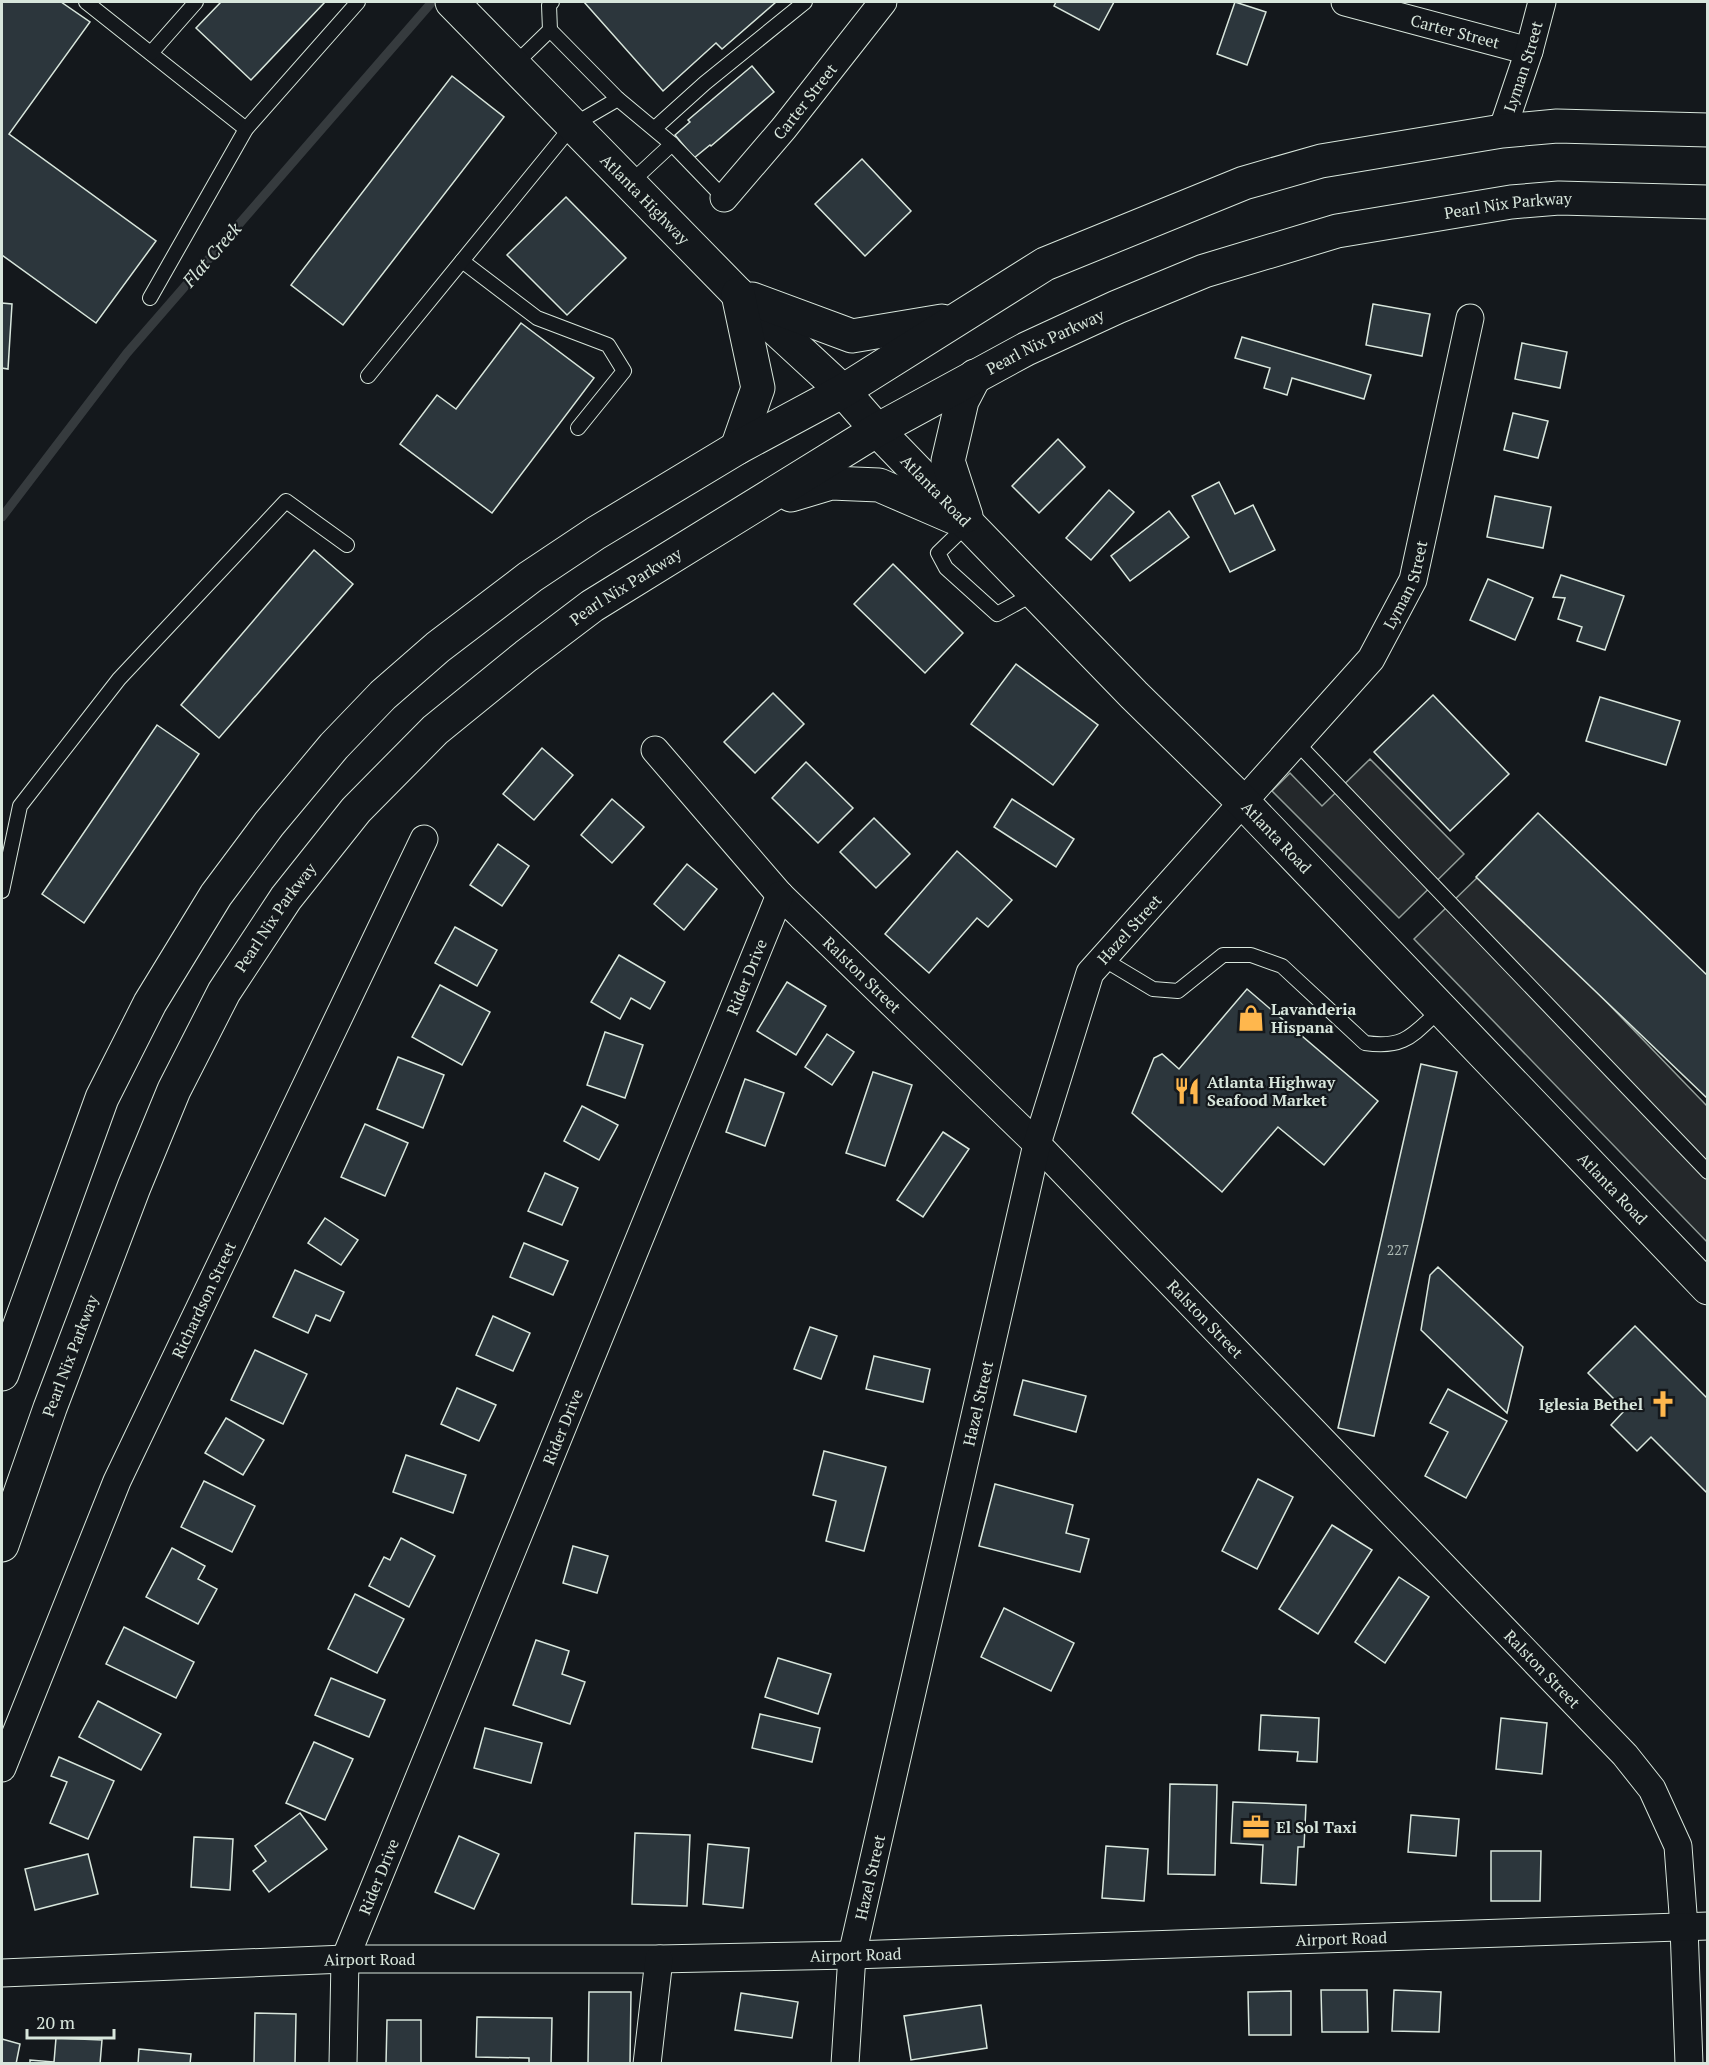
<svg xmlns="http://www.w3.org/2000/svg" width="1709" height="2065" font-family="'PT Serif',serif">
	<rect width="100%" height="100%" fill="#14181c"/>
	<g fill="#24282b" stroke="#939e99" stroke-width="1.5">
		<polygon points="1370,759 1464,854 1399,918 1272,791 1290,773 1322,806"/>
		<polygon points="1482,873 1707,1106 1707,1242 1414,939"/>
	</g>
	<g fill="none" stroke-linecap="round" stroke-linejoin="round">
		<polyline stroke="#363b3e" stroke-width="9" points="2,517 127,353 432,2"/>
	</g>
	<g fill="#2c363c" stroke="#d8e6dc" stroke-width="1.5">
		<polygon points="2,2 61,2 90,22 9,134 156,241 96,323 2,255"/>
		<polygon points="221,2 325,2 251,80 196,28"/>
		<polygon points="584,2 776,2 722,49 716,43 663,91"/>
		<polygon points="1056,2 1114,2 1099,30 1054,6"/>
		<polygon points="1235,2 1266,12 1247,65 1217,54"/>
		<polygon points="752,66 774,92 711,146 710,145 694,158 675,135 690,122 688,120"/>
		<polygon points="452,76 504,117 343,325 291,285"/>
		<polygon points="862,159 911,211 865,256 815,204"/>
		<polygon points="566,197 626,258 567,315 507,255"/>
		<polygon points="2,303 12,304 8,369 2,368"/>
		<polygon points="1373,304 1430,314 1422,356 1366,345"/>
		<polygon points="521,323 594,378 492,513 400,444 437,395 456,409"/>
		<polygon points="1242,337 1371,375 1364,399 1292,378 1287,395 1264,388 1270,368 1235,358"/>
		<polygon points="1522,343 1567,352 1560,388 1515,379"/>
		<polygon points="1513,413 1548,421 1538,458 1504,450"/>
		<polygon points="1058,439 1085,467 1039,513 1012,486"/>
		<polygon points="1219,482 1235,514 1253,505 1275,550 1230,572 1192,496"/>
		<polygon points="1109,490 1134,512 1091,560 1066,538"/>
		<polygon points="1495,496 1551,507 1543,548 1487,537"/>
		<polygon points="1169,511 1189,537 1130,581 1111,556"/>
		<polygon points="314,550 353,584 219,738 181,705"/>
		<polygon points="893,564 963,633 925,673 854,604"/>
		<polygon points="1561,575 1624,596 1605,650 1577,641 1582,627 1558,619 1565,598 1553,597"/>
		<polygon points="1488,579 1533,598 1515,640 1470,620"/>
		<polygon points="1016,664 1098,725 1053,785 971,724"/>
		<polygon points="773,693 804,724 755,773 724,742"/>
		<polygon points="1433,695 1509,774 1450,831 1374,752"/>
		<polygon points="1600,697 1680,721 1666,765 1586,741"/>
		<polygon points="157,725 199,754 84,923 42,894"/>
		<polygon points="542,748 573,775 534,820 503,794"/>
		<polygon points="806,762 853,808 818,843 772,798"/>
		<polygon points="612,799 644,827 612,863 581,835"/>
		<polygon points="1012,799 1074,839 1056,867 994,827"/>
		<polygon points="1538,813 1708,976 1708,1099 1476,877"/>
		<polygon points="874,818 910,854 876,888 840,852"/>
		<polygon points="498,844 529,866 502,906 470,885"/>
		<polygon points="957,851 1012,900 988,927 977,918 929,973 885,934"/>
		<polygon points="687,864 717,889 684,930 654,904"/>
		<polygon points="455,927 497,950 477,986 435,963"/>
		<polygon points="619,955 665,982 650,1009 631,998 620,1019 591,1002"/>
		<polygon points="787,982 826,1006 796,1055 757,1031"/>
		<polygon points="440,985 490,1012 462,1065 412,1037"/>
		<polygon points="1247,989 1378,1101 1324,1165 1278,1127 1222,1192 1132,1113 1154,1058 1162,1054 1179,1069"/>
		<polygon points="605,1032 643,1045 625,1098 587,1085"/>
		<polygon points="827,1034 854,1052 832,1085 805,1067"/>
		<polygon points="398,1057 444,1075 423,1128 377,1109"/>
		<polygon points="1421,1064 1457,1072 1374,1436 1338,1428"/>
		<polygon points="873,1072 912,1085 885,1166 846,1153"/>
		<polygon points="745,1079 784,1093 765,1146 726,1132"/>
		<polygon points="582,1106 618,1125 599,1160 564,1141"/>
		<polygon points="365,1124 408,1143 385,1196 341,1177"/>
		<polygon points="943,1132 969,1149 923,1217 897,1200"/>
		<polygon points="545,1173 578,1188 562,1225 528,1211"/>
		<polygon points="325,1218 358,1240 341,1265 308,1243"/>
		<polygon points="524,1243 568,1261 553,1295 510,1277"/>
		<polygon points="1438,1267 1523,1347 1507,1413 1421,1330 1430,1275"/>
		<polygon points="295,1270 344,1292 330,1321 316,1315 308,1333 273,1317"/>
		<polygon points="493,1316 530,1333 513,1371 476,1355"/>
		<polygon points="1635,1326 1708,1399 1708,1494 1651,1437 1637,1451 1611,1425 1625,1410 1588,1373"/>
		<polygon points="810,1327 837,1336 821,1379 794,1369"/>
		<polygon points="255,1350 307,1374 283,1424 231,1400"/>
		<polygon points="874,1356 930,1369 923,1402 866,1389"/>
		<polygon points="1023,1380 1086,1396 1076,1432 1014,1415"/>
		<polygon points="457,1388 496,1405 479,1441 441,1424"/>
		<polygon points="1448,1389 1507,1421 1466,1498 1425,1476 1448,1432 1430,1423"/>
		<polygon points="226,1418 264,1440 243,1475 205,1453"/>
		<polygon points="824,1451 886,1467 864,1551 826,1541 836,1501 813,1495"/>
		<polygon points="406,1455 466,1475 453,1513 393,1492"/>
		<polygon points="1258,1479 1293,1497 1257,1569 1222,1551"/>
		<polygon points="204,1481 255,1506 232,1552 181,1527"/>
		<polygon points="995,1484 1073,1505 1066,1533 1089,1539 1080,1572 979,1546"/>
		<polygon points="1332,1525 1372,1550 1318,1634 1279,1609"/>
		<polygon points="401,1538 435,1556 409,1607 369,1586 384,1557 390,1560"/>
		<polygon points="573,1546 608,1556 597,1593 563,1583"/>
		<polygon points="172,1548 205,1566 198,1579 217,1589 198,1624 146,1597"/>
		<polygon points="1399,1577 1429,1597 1385,1663 1355,1642"/>
		<polygon points="355,1594 404,1619 377,1673 328,1649"/>
		<polygon points="1004,1608 1074,1643 1051,1691 981,1657"/>
		<polygon points="124,1627 194,1662 176,1698 106,1664"/>
		<polygon points="536,1640 569,1651 562,1674 585,1682 570,1724 513,1705"/>
		<polygon points="778,1658 831,1674 818,1714 765,1697"/>
		<polygon points="331,1678 385,1700 369,1737 315,1715"/>
		<polygon points="98,1701 161,1734 141,1770 79,1737"/>
		<polygon points="760,1714 820,1728 812,1762 752,1748"/>
		<polygon points="1261,1715 1319,1718 1317,1762 1297,1761 1298,1752 1259,1750"/>
		<polygon points="1501,1718 1547,1723 1542,1774 1496,1769"/>
		<polygon points="485,1728 542,1743 531,1783 474,1768"/>
		<polygon points="314,1742 353,1759 325,1820 286,1803"/>
		<polygon points="59,1757 114,1781 88,1839 50,1823 67,1782 51,1776"/>
		<polygon points="1170,1784 1217,1785 1215,1875 1168,1874"/>
		<polygon points="1233,1802 1306,1805 1304,1847 1298,1847 1296,1885 1261,1883 1263,1845 1231,1843"/>
		<polygon points="300,1813 327,1849 269,1892 253,1871 266,1861 255,1846"/>
		<polygon points="1411,1815 1459,1819 1456,1856 1408,1852"/>
		<polygon points="635,1833 690,1835 687,1906 632,1904"/>
		<polygon points="459,1836 499,1854 474,1909 435,1892"/>
		<polygon points="194,1837 233,1839 230,1890 191,1887"/>
		<polygon points="708,1844 749,1848 743,1908 703,1904"/>
		<polygon points="1106,1846 1148,1849 1144,1901 1102,1898"/>
		<polygon points="1491,1851 1541,1851 1540,1901 1491,1901"/>
		<polygon points="88,1854 98,1894 35,1910 25,1869"/>
		<polygon points="1321,1990 1367,1990 1368,2032 1322,2032"/>
		<polygon points="1394,1990 1441,1992 1439,2032 1392,2031"/>
		<polygon points="1291,1991 1291,2035 1249,2035 1248,1992"/>
		<polygon points="589,1992 631,1992 630,2064 588,2064"/>
		<polygon points="741,1993 798,2002 792,2038 735,2030"/>
		<polygon points="981,2005 987,2048 911,2060 904,2016"/>
		<polygon points="255,2013 296,2014 295,2064 254,2064"/>
		<polygon points="477,2017 552,2018 551,2064 529,2064 529,2058 476,2057"/>
		<polygon points="387,2020 421,2020 421,2064 386,2064"/>
		<polygon points="56,2038 102,2040 100,2064 30,2064 30,2060 54,2062"/>
		<polygon points="2,2039 20,2044 16,2064 2,2064"/>
		<polygon points="139,2049 191,2054 190,2064 138,2064"/>
	</g>
	<g fill="none" stroke-linecap="round" stroke-linejoin="round">
		<defs>
			<g id="lane">
				<polyline points="86,2 246,129"/>
				<polyline points="550,30 549,5 552,2"/>
				<polyline points="151,53 196,2"/>
				<polyline points="514,65 550,30 618,99 672,144 724,198"/>
				<polyline points="655,128 705,83 805,2"/>
				<polyline points="630,183 672,144"/>
				<polyline points="462,261 537,318 608,345 624,371 578,428"/>
				<polyline points="150,298 246,129 358,2"/>
				<polyline points="368,376 573,125 618,99"/>
				<polyline points="969,523 938,553 946,568 997,614 1035,593"/>
				<polyline points="1296,742 1708,1172"/>
				<polyline points="2,891 20,806 119,679 286,501 347,545"/>
				<path d="M 1103,959 L 1153,989 L 1178,991 L 1223,955 L 1251,955 L 1282,966 L 1365,1043 C 1406,1049 1413,1034 1441,1009"/>
			</g>
			<g id="street">
				<path id="s1" d="M 1345,2 L 1529,51"/>
				<path id="s2" d="M 1502,131 L 1529,51 L 1542,2"/>
				<path id="s3" d="M 724,198 L 784,128 L 883,2"/>
				<path id="s4" d="M 655,750 L 780,895 L 1037,1144 L 1625,1755 L 1652,1789 L 1678,1846 L 1684,1927 L 1689,2064"/>
				<path id="s5" d="M 2,1768 L 117,1481 L 424,839"/>
				<path id="s6" d="M 2,1973 L 345,1959 L 659,1959 L 852,1955 L 1708,1926"/>
				<path id="s7" d="M 343,2064 L 345,1959 L 780,895"/>
				<polyline points="647,2064 659,1959"/>
				<path id="s8" d="M 845,2064 L 852,1955 L 1037,1144 L 1090,973 L 1371,659 L 1413,580 L 1470,318"/>
			</g>
			<g id="secondary">
				<path id="s9" d="M 452,2 L 738,294 L 843,391 L 877,430 L 1134,695 L 1243,802 L 1708,1288"/>
				<polyline points="752,299 852,336 942,321"/>
				<polyline points="737,448 758,388 738,294"/>
				<polyline points="791,495 831,483 879,485 953,517"/>
				<polyline points="966,516 948,461 962,401 975,376"/>
				<polyline points="2,1374 102,1098 150,1003 216,895 269,824 334,746 383,695 438,647 530,577 596,533 737,448 843,391 1045,264 1244,183 1321,161 1502,131 1557,126 1708,130"/>
				<path id="s10" d="M 2,1545 L 50,1408 L 134,1187 L 174,1090 L 224,992 L 286,898 L 356,810 L 435,730 L 526,656 L 592,606 L 877,430 L 1026,349 L 1117,307 L 1204,271 L 1337,231 L 1511,202 L 1559,198 L 1708,202"/>
			</g>
		</defs>
		<use href="#lane" stroke="#d8e6dc" stroke-width="16"/>
		<use href="#street" stroke="#d8e6dc" stroke-width="29"/>
		<use href="#secondary" stroke="#d8e6dc" stroke-width="35"/>
		<use href="#lane" stroke="#14181c" stroke-width="14"/>
		<use href="#street" stroke="#14181c" stroke-width="27"/>
		<use href="#secondary" stroke="#14181c" stroke-width="33"/>
	</g>
	<defs>
		<symbol id="shop-bare" viewBox="-9 -9 18 18"><path d="M-5-2.5h2.3a2.7 3.5 0 0 1 5.4 0H5L5.5 6h-11ZM-1.5-2.5h3a1.5 2.3 0 0 0-3 0Z" fill="#ffb74d" stroke="#14181c" stroke-width="2.5" paint-order="stroke"/></symbol>
		<symbol id="restaurant-bare" viewBox="-9 -9 18 18"><path d="M-5-6h1v4h1v-4h1v4h1v-4h1v5L-1.5 .5V6h-2V.5L-5-1ZM5-6V6H3V1.5H1.5Q1.5-4 5-6Z" fill="#ffb74d" stroke="#14181c" stroke-width="2.5" paint-order="stroke"/></symbol>
		<symbol id="church-bare" viewBox="-9 -9 18 18"><path d="M-1.2-6h2.4v3.5h3.3v2.4h-3.3V6h-2.4V-.1h-3.3v-2.4h3.3Z" fill="#ffb74d" stroke="#14181c" stroke-width="2.5" paint-order="stroke"/></symbol>
		<symbol id="office-bare" viewBox="-9 -9 18 18"><path d="M-6-3h4V-5.5h4V-3h4V5H-6ZM-1-4.5V-3h2v-1.5ZM-6 0V1H6V0Z" fill="#ffb74d" stroke="#14181c" stroke-width="2.5" paint-order="stroke"/></symbol>
	</defs>
	<g fill-rule="evenodd">
		<use href="#shop-bare" x="1232" y="999" width="38" height="38"/>
		<use href="#restaurant-bare" x="1168" y="1072" width="38" height="38"/>
		<use href="#church-bare" x="1644" y="1385" width="38" height="38"/>
		<use href="#office-bare" x="1237" y="1808" width="38" height="38"/>
	</g>
	<g text-anchor="middle" stroke-width="4.5" stroke-linejoin="round" paint-order="stroke">
		<g font-size="14" fill="#adbab4">
			<text x="1398" y="1255">227</text>
		</g>
		<g font-size="16" fill="#d8e6dc" stroke="#14181c">
			<text dy="6" stroke="none"><textPath href="#s1" startOffset="114">Carter Street</textPath></text>
			<text dy="6" stroke="none"><textPath href="#s2" startOffset="68">Lyman Street</textPath></text>
			<text dy="6" stroke="none"><textPath href="#s3" startOffset="126">Carter Street</textPath></text>
			<text dy="6" stroke="none"><textPath href="#s9" startOffset="276">Atlanta Highway</textPath></text>
			<text dy="6" stroke="none"><textPath href="#s10" startOffset="2145">Pearl Nix Parkway</textPath></text>
			<text dy="6" stroke="none"><textPath href="#s10" startOffset="1659">Pearl Nix Parkway</textPath></text>
			<text dy="6" stroke="none"><textPath href="#s9" startOffset="688">Atlanta Road</textPath></text>
			<text dy="6" stroke="none"><textPath href="#s8" startOffset="1624">Lyman Street</textPath></text>
			<text dy="6" stroke="none"><textPath href="#s10" startOffset="1173">Pearl Nix Parkway</textPath></text>
			<text dy="6" stroke="none"><textPath href="#s9" startOffset="1174">Atlanta Road</textPath></text>
			<text dy="6" stroke="none"><textPath href="#s10" startOffset="687">Pearl Nix Parkway</textPath></text>
			<text dy="6" stroke="none"><textPath href="#s8" startOffset="1179">Hazel Street</textPath></text>
			<text dy="6" stroke="none"><textPath href="#s4" startOffset="306">Ralston Street</textPath></text>
			<text dy="6" stroke="none"><textPath href="#s7" startOffset="1166">Rider Drive</textPath></text>
			<text dy="6" stroke="none"><textPath href="#s9" startOffset="1660">Atlanta Road</textPath></text>
			<text dy="6" stroke="none"><textPath href="#s5" startOffset="510">Richardson Street</textPath></text>
			<text dy="6" stroke="none"><textPath href="#s4" startOffset="792">Ralston Street</textPath></text>
			<text dy="6" stroke="none"><textPath href="#s10" startOffset="201">Pearl Nix Parkway</textPath></text>
			<text dy="6" stroke="none"><textPath href="#s8" startOffset="675">Hazel Street</textPath></text>
			<text dy="6" stroke="none"><textPath href="#s7" startOffset="680">Rider Drive</textPath></text>
			<text dy="6" stroke="none"><textPath href="#s4" startOffset="1278">Ralston Street</textPath></text>
			<text dy="6" stroke="none"><textPath href="#s7" startOffset="194">Rider Drive</textPath></text>
			<text dy="6" stroke="none"><textPath href="#s8" startOffset="189">Hazel Street</textPath></text>
			<text dy="6" stroke="none"><textPath href="#s6" startOffset="1340">Airport Road</textPath></text>
			<text dy="6" stroke="none"><textPath href="#s6" startOffset="854">Airport Road</textPath></text>
			<text dy="6" stroke="none"><textPath href="#s6" startOffset="368">Airport Road</textPath></text>
		</g>
		<g font-size="16" font-weight="bold" fill="#d8e6dc" stroke="#14181c" text-anchor="start">
			<text x="1271" y="1015">Lavanderia<tspan x="1271" dy="18">Hispana</tspan></text>
			<text x="1207" y="1088">Atlanta Highway<tspan x="1207" dy="18">Seafood Market</tspan></text>
			<text x="1643" y="1410" text-anchor="end">Iglesia Bethel</text>
			<text x="1276" y="1833">El Sol Taxi</text>
		</g>
		<g font-size="18" font-style="italic" fill="#d8e6dc" stroke="#14181c">
			<text transform="translate(212 255) rotate(-49)" y="6">Flat Creek</text>
		</g>
	</g>
	<rect width="1709" height="2065" fill="none" stroke="#d8e6dc" stroke-width="6"/>
	<path d="M27 2029v9h87v-9" fill="none" stroke="#d8e6dc" stroke-width="3"/>
	<text x="36" y="2029" font-size="18" fill="#d8e6dc" stroke="#14181c" stroke-width="4.5" paint-order="stroke">20 m</text>
</svg>
